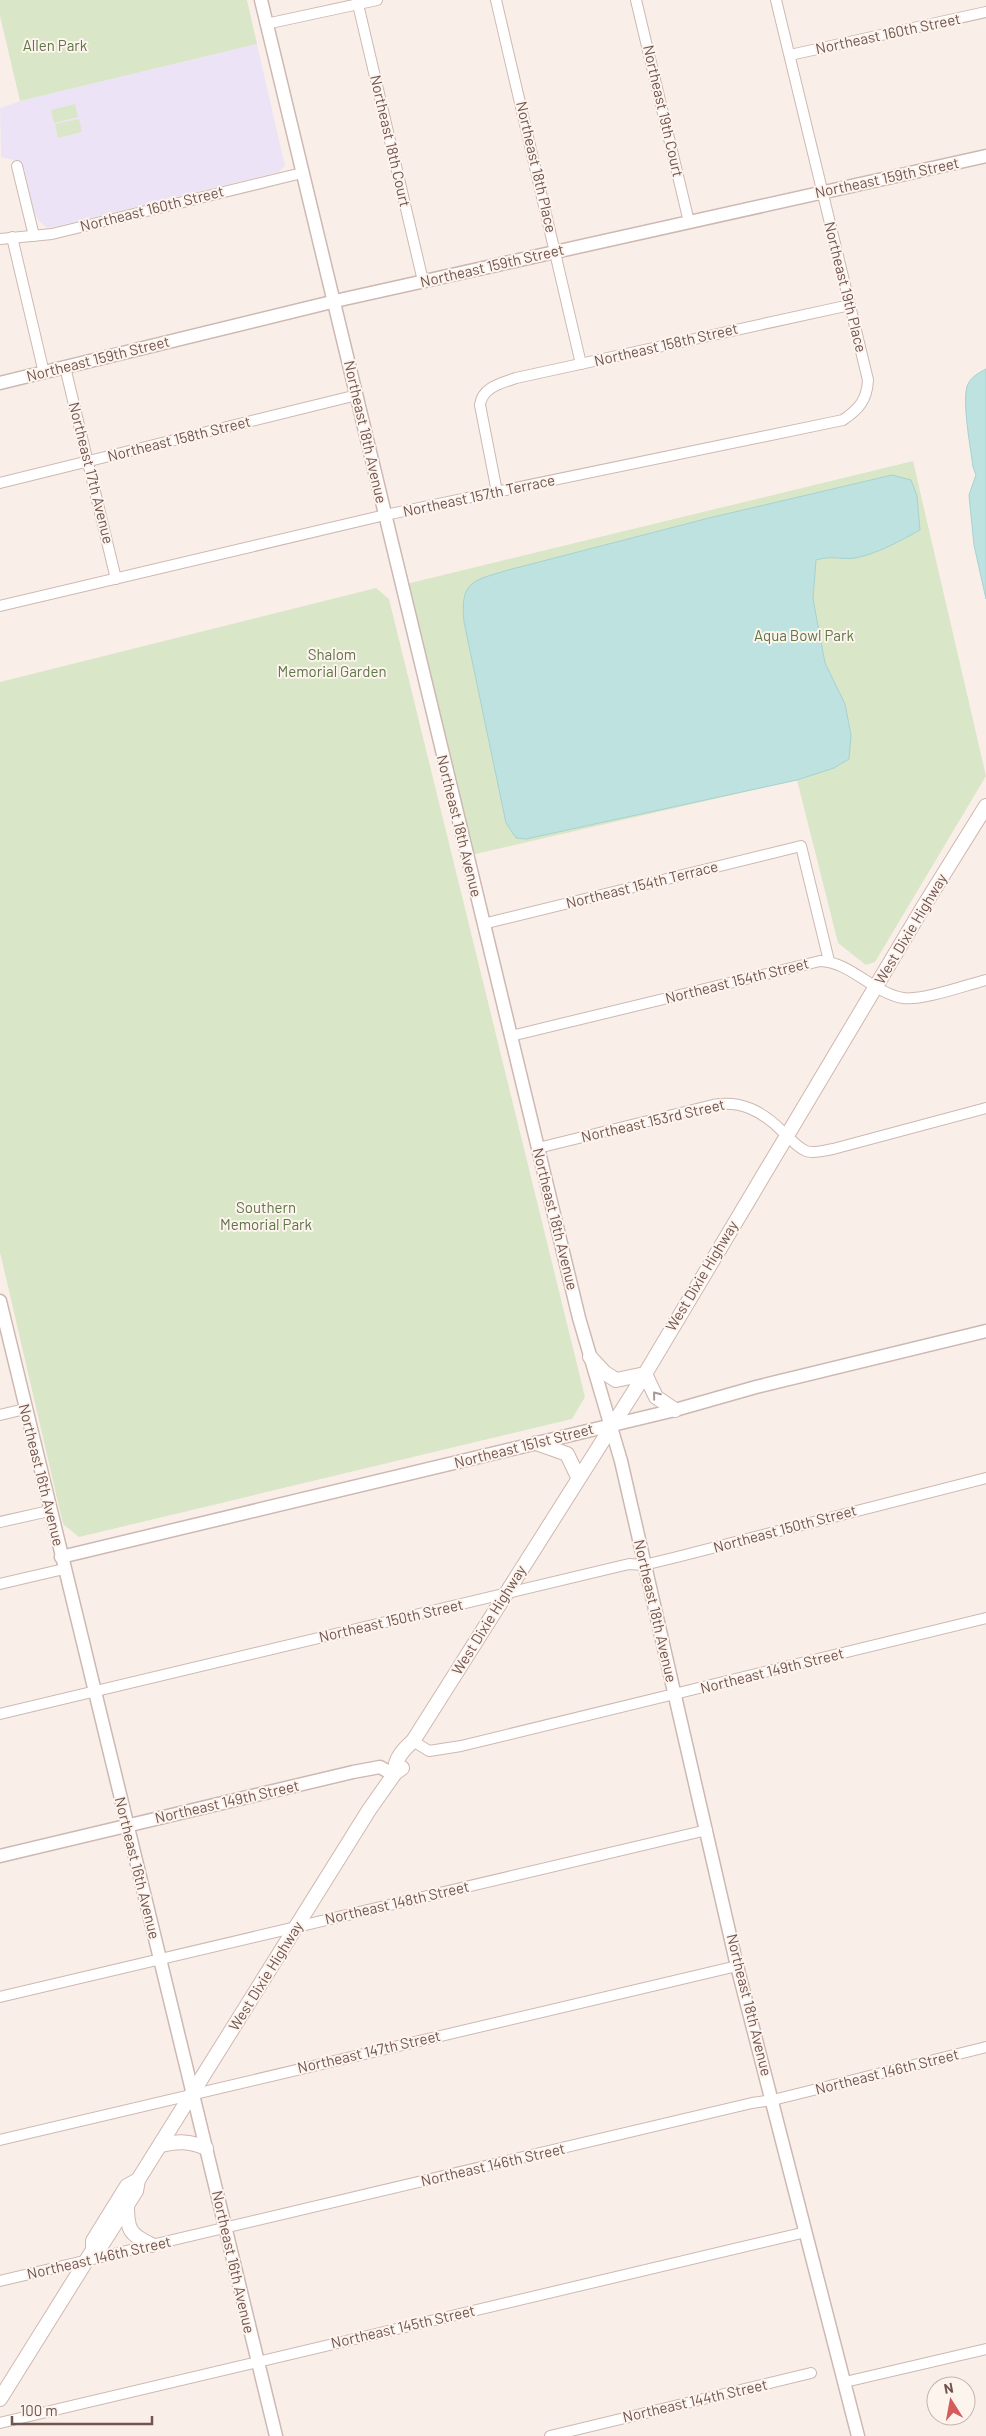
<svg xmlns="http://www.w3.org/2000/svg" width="986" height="2436" font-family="Barlow,sans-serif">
	<rect width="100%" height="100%" fill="#faefe8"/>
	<polygon fill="#ece4f6" points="257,44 285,166 279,172 54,227 47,228 39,221 34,212 24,168 18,161 1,157 0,108 20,101"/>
	<g fill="#dae6c8">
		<polygon points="0,0 247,0 257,44 20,101 0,16"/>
		<polygon points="75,104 78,117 54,123 51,110"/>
		<polygon points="79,119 82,132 58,138 55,124"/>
		<polygon points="913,461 986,776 875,962 866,965 838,943 797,780 467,856 402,585"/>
		<polygon points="376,588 389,599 585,1397 572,1419 79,1537 63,1524 0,1252 0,682"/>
	</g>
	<g fill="#bee2df" stroke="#a6d2d0">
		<path d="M 986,369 L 986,599 L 974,545 L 969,495 L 976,475 L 973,467 C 971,450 961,398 968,384 C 971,377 980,372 986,369 Z"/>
		<path d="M 892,475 L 911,480 L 917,496 L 920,530 C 900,541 877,554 855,558 C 841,560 833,555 816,560 L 813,599 L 825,663 L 845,704 L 851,735 L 849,759 L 834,768 L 797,780 L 526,839 L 516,838 L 506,823 L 464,622 C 460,581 472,581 508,570 L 709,518 Z"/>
	</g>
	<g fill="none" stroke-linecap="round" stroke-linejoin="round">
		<defs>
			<g id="minor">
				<polyline points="357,0 423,281"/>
				<polyline points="496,0 581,364"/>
				<polyline points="636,0 689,222"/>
				<polyline points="266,24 377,0"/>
				<polyline points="790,55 986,12"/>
				<polyline points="17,166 34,236"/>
				<polyline points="12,237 44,373"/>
				<polyline points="0,239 52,234 302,173"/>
				<polyline points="65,367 116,579"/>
				<polyline points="0,483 357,395"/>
				<path d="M 497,492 L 480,405 C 482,387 502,383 516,378 L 850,305"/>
				<path d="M 0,606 L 385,515 L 843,420 C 859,409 867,400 868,380 L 776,0"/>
				<polyline points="483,924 801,846 829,961"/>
				<path d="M 511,1036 L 820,961 C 851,962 873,993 903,998 C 922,1001 966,985 986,980"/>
				<path d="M 538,1148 L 713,1105 C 741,1100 762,1111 782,1131 C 789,1138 798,1148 806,1151 C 814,1154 825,1150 833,1149 L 986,1108"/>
				<polyline points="0,1415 25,1409"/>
				<polyline points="0,1522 49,1511"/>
				<polyline points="0,1584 64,1569"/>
				<polyline points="0,1714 629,1564 644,1565 673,1558 986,1478"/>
				<polyline points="413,1741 429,1751 461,1746 986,1618"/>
				<polyline points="0,1997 707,1830"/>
				<polyline points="0,2140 737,1966"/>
				<polyline points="0,2281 752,2103 773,2100 986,2047"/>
				<polyline points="845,2382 986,2349"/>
				<polyline points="0,2423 806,2232"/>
				<polyline points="550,2436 811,2373"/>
			</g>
			<g id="tertiary">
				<polyline points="261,0 579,1318 621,1461 737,1966 858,2436"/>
				<polyline points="0,383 344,299 986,156"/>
				<polyline points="0,1301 276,2436"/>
				<polyline points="61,1557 675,1410 756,1387 986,1331"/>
				<polyline points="0,1856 353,1772 380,1767 394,1775"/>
			</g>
			<g id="secondary">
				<polyline points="590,1357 605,1373 616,1380 645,1374"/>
				<polyline points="645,1374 656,1397 675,1410"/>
				<polyline points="536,1443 567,1454 578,1477"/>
				<path d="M 395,1773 C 394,1759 404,1749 413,1741 L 645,1374 L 925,904 L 986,806"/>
				<path d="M 161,2145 C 178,2141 189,2141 206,2148"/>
				<path d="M 127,2206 C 127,2230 130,2235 152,2245"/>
				<polyline points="93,2250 101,2246 136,2191 138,2180 369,1810 395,1773 402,1768"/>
				<polyline points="0,2399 93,2250 93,2241 109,2215 127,2186 138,2180"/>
			</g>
		</defs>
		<use href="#minor" stroke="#cdb8b2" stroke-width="12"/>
		<use href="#tertiary" stroke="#cdb8b2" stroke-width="15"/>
		<use href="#secondary" stroke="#cfb7b0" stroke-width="16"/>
		<use href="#minor" stroke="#fff" stroke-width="10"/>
		<use href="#tertiary" stroke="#fff" stroke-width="12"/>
		<use href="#secondary" stroke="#fff" stroke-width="14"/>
	</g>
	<defs><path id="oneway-chevron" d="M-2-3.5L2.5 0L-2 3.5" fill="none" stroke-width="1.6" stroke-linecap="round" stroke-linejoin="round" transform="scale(1.25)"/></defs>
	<use stroke="#aa9895" href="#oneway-chevron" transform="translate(656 1395) rotate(-129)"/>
	<g text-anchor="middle" stroke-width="4" stroke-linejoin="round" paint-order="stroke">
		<g font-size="15" fill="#71544f" stroke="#fdf4ee">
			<text transform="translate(888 34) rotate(-12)" y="5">Northeast 160th Street</text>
			<text transform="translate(663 111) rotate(77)" y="5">Northeast 19th Court</text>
			<text transform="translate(390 141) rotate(77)" y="5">Northeast 18th Court</text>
			<text transform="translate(536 167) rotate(77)" y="5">Northeast 18th Place</text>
			<text transform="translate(887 178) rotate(-12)" y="5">Northeast 159th Street</text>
			<text transform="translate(152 209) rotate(-14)" y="5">Northeast 160th Street</text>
			<text transform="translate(492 266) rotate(-13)" y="5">Northeast 159th Street</text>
			<text transform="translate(845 287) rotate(76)" y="5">Northeast 19th Place</text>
			<text transform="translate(666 345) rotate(-13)" y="5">Northeast 158th Street</text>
			<text transform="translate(98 359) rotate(-14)" y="5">Northeast 159th Street</text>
			<text transform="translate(365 432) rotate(77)" y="5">Northeast 18th Avenue</text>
			<text transform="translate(179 439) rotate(-14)" y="5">Northeast 158th Street</text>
			<text transform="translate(91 473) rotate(76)" y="5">Northeast 17th Avenue</text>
			<text transform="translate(479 496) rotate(-12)" y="5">Northeast 157th Terrace</text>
			<text transform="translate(459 826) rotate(76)" y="5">Northeast 18th Avenue</text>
			<text transform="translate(642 885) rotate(-14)" y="5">Northeast 154th Terrace</text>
			<text transform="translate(911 929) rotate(-59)" y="5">West Dixie Highway</text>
			<text transform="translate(737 981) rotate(-14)" y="5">Northeast 154th Street</text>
			<text transform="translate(653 1121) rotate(-13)" y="5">Northeast 153rd Street</text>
			<text transform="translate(555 1219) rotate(76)" y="5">Northeast 18th Avenue</text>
			<text transform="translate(702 1276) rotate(-59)" y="5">West Dixie Highway</text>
			<text transform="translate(524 1446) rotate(-14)" y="5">Northeast 151st Street</text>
			<text transform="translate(41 1475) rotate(76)" y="5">Northeast 16th Avenue</text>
			<text transform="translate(785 1529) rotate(-15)" y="5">Northeast 150th Street</text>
			<text transform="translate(655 1611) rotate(77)" y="5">Northeast 18th Avenue</text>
			<text transform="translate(489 1620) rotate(-58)" y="5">West Dixie Highway</text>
			<text transform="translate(391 1621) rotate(-13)" y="5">Northeast 150th Street</text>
			<text transform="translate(772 1671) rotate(-14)" y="5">Northeast 149th Street</text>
			<text transform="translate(227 1802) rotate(-13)" y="5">Northeast 149th Street</text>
			<text transform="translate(137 1868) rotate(76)" y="5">Northeast 16th Avenue</text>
			<text transform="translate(397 1903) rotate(-13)" y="5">Northeast 148th Street</text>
			<text transform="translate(266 1976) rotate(-58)" y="5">West Dixie Highway</text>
			<text transform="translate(749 2005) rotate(76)" y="5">Northeast 18th Avenue</text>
			<text transform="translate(369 2052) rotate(-13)" y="5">Northeast 147th Street</text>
			<text transform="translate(887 2072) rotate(-14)" y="5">Northeast 146th Street</text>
			<text transform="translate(493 2165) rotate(-13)" y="5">Northeast 146th Street</text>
			<text transform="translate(99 2258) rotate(-13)" y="5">Northeast 146th Street</text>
			<text transform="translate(233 2262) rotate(77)" y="5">Northeast 16th Avenue</text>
			<text transform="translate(403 2327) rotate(-13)" y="5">Northeast 145th Street</text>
			<text transform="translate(695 2401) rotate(-13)" y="5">Northeast 144th Street</text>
		</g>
		<g font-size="15" fill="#5f7648" stroke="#fdf4ee">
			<text x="55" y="51">Allen Park</text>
			<text x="804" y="641">Aqua Bowl Park</text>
			<text x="332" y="660">Shalom<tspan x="332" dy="17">Memorial Garden</tspan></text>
			<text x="266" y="1213">Southern<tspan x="266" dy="17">Memorial Park</tspan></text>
		</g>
	</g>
	<g transform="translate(951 2401) rotate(349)"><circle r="24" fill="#fdf4ee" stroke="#c5b4ae"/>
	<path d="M0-4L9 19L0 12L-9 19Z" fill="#d65c5b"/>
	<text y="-8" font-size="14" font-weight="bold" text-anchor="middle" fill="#71544f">N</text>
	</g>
	<path d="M12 2416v8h140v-8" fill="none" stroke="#71544f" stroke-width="2.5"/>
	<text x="20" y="2416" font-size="15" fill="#71544f" stroke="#fdf4ee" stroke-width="4" paint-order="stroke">100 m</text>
</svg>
